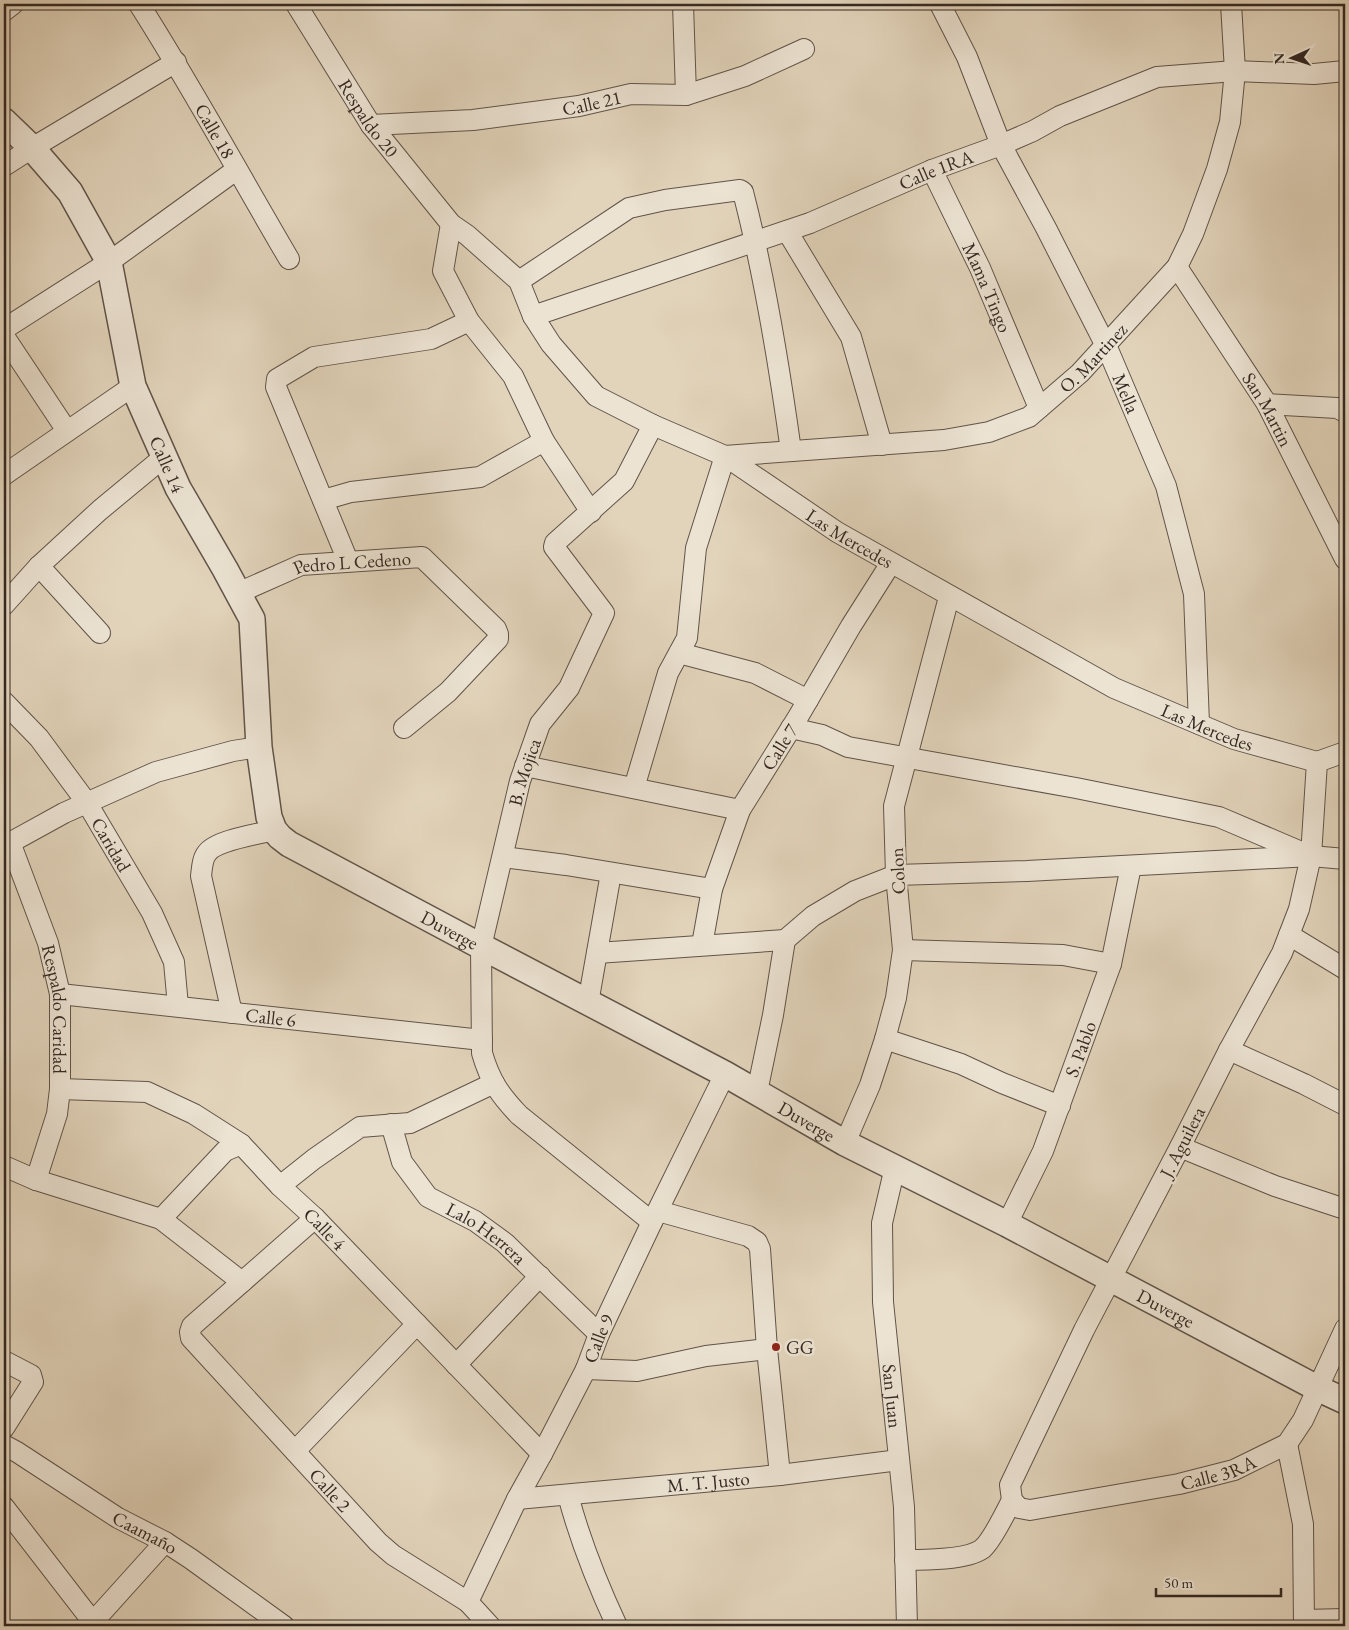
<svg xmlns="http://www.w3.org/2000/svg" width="1349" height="1630" font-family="'EB Garamond',serif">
	<rect width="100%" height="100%" fill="#e2d4bb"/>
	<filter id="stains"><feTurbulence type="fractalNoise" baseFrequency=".004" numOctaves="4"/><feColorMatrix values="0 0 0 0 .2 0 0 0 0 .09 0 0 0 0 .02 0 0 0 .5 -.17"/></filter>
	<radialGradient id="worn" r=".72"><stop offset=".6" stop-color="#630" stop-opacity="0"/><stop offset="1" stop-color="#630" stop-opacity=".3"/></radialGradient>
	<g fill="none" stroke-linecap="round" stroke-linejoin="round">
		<defs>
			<g id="minor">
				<path id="s1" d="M 139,4 C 192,87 239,174 289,259"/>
				<path id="s2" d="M 296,4 L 371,125 L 451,224 L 467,235 L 519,281 L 533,316 L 551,344 L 596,396 L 653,425 L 725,456 L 837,532 L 1114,688 L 1234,739 L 1317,762"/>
				<polyline points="683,4 686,95"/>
				<path id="s3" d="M 940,4 L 967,57 L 1001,145 L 1046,228 L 1109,352 L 1166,486 L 1194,594 L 1199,724"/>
				<polyline points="4,11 13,4"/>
				<path id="s4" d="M 371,125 L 473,120 L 579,106 L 631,94 L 686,95 L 745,76 L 804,49"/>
				<polyline points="4,166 32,148 176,62"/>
				<path id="s5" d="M 932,170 L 980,268 L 1039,408"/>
				<polyline points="451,224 443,271 469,321 513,376 544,441 591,512"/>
				<polyline points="787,231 851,337 882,445"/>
				<path id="s6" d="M 1177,267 L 1267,404 L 1345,559"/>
				<path d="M 519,281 L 629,208 L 665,200 L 740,190 L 743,192 C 765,277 779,364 791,451"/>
				<path id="s7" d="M 533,316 L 810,223 L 932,170 L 1001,145 L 1033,131 L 1060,116 L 1157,77 L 1235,71 L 1314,74 L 1345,71"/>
				<polyline points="4,329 109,262 236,170"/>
				<polyline points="4,336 67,431"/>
				<polyline points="1267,404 1337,408 1345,412"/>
				<polyline points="4,475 133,386"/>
				<polyline points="323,500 351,492 480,477 544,441"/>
				<polyline points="348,561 276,387 277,379 314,357 431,339 469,321"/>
				<polyline points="39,566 100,633"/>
				<path id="s8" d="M 238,593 L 301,565 L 422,557 L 496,629 L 498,634 L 498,639 L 448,692 L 404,728"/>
				<polyline points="4,605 39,566 100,510 164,457"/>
				<polyline points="679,653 755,673 808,700"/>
				<path id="s9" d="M 4,702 L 39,738 L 87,803 L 152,913 L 174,962 L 178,1006"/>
				<polyline points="791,728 822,735 848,747 1076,788 1219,817 1306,854"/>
				<path id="s10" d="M 1317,762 L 1311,856 L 1299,909 L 1282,953 L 1229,1050 L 1180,1147 L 1084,1330 L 1010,1485 L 1012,1500 L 1019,1508 L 1030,1510 L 1179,1484 L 1234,1470 L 1287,1444 L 1303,1420 L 1345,1329"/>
				<polyline points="1317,762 1345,752"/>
				<polyline points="525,766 740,810"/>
				<path id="s11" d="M 634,788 L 668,673 L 687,638 L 696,548 L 725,456 L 944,440 L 989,432 L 1029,417 L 1080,373 L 1177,267 L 1193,234 L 1217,169 L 1230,122 L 1235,71 L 1231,4"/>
				<path id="s12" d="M 10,842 L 48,943 L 60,994 L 60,1089 L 57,1114 L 36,1180"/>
				<polyline points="4,846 64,813 156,772 233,751 259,747"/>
				<polyline points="503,857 566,865 712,889"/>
				<polyline points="1289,935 1345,969"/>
				<path id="s13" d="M 702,945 L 712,889 L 740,810 L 798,717 L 851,626 L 891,563"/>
				<polyline points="903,950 1063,955 1111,964"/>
				<polyline points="597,953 785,940"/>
				<path id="s14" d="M 60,994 L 482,1040"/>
				<polyline points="588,1003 611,873"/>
				<path d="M 232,1013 L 201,876 C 202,869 202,859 207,853 C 216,840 259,834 274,830"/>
				<polyline points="885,1039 961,1064 1002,1083 1060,1106"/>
				<polyline points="1229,1050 1304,1084 1345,1105"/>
				<path id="s15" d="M 60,1089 L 147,1092 L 194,1114 L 241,1144 L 280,1186 L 315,1218 L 542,1454"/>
				<polyline points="757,1092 773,1015 785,940 813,916 855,891 896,875 1027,871 1311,856 1345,859"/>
				<path id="s16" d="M 391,1124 L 402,1162 L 428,1197 L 475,1221 L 505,1243 L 599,1334"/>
				<polyline points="845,1143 870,1085 885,1039 896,998 903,950 896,875 894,806 949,597"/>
				<polyline points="1180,1147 1275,1186 1345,1209"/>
				<polyline points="4,1166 36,1180 161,1219 242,1282"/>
				<path id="s17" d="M 895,1167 L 882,1223 L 883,1302 L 904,1507 L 907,1626"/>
				<polyline points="280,1186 314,1159 360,1127 410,1123 494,1083"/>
				<polyline points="658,1211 748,1236 757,1242 760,1249 767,1349 780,1475"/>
				<path id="s18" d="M 315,1218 L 192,1326 L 190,1332 L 191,1338 L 378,1542 L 393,1555 L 468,1602 L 490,1626"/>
				<polyline points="161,1219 225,1151 241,1144"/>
				<path id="s19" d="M 652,1222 L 519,1115 C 500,1095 490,1081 482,1053 L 481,947 L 520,781 L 540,724 L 569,688 L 604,613 L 554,547 L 555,543 L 624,481 L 653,425"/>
				<path id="s20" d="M 1007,1224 L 1043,1151 L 1111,964 L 1131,866"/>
				<polyline points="4,1361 31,1375 33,1382 4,1428"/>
				<polyline points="456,1365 540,1276"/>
				<polyline points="586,1369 637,1371 706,1356 767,1349"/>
				<polyline points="1287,1444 1303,1524 1304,1626"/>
				<path id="s21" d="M 4,1445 L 17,1452 L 118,1518 L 165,1542 L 191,1559 L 284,1626"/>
				<polyline points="295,1451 417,1324"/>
				<path d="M 568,1495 C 580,1541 597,1583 617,1626"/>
				<path id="s22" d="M 517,1499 L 780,1475 L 899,1460"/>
				<polyline points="4,1507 96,1626"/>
				<path d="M 905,1560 C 924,1560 967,1560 982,1549 C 991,1542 1006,1512 1012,1500"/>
				<path id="s23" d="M 468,1602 L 517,1499 L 542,1454 L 586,1369 L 599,1334 L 652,1222 L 725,1074"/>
				<polyline points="1304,1620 1345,1619"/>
				<polyline points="92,1623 165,1542"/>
			</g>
			<g id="tertiary">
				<path id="s24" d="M 4,121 L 32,148 L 70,192 L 109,262 L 133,386 L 178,488 L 225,569 L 252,619 L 259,747 L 269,817 L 274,830 L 280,837 L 289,844 L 471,941 L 725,1074 L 845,1143 L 1007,1224 L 1317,1388 L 1345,1401"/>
			</g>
		</defs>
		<use href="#minor" stroke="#605449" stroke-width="22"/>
		<use href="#tertiary" stroke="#605449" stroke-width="28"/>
		<use href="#minor" stroke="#ece3d3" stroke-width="20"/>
		<use href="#tertiary" stroke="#ece3d3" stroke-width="25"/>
	</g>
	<circle fill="#8f2418" stroke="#ece3d3" stroke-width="2" cx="776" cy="1347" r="5"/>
	<g text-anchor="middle" stroke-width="5" stroke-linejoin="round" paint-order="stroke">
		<g font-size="19" fill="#352923" stroke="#ece3d3">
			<text dy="7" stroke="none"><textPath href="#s4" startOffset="222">Calle 21</textPath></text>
			<text dy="7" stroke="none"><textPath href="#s2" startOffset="135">Respaldo 20</textPath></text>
			<text dy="7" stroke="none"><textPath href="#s1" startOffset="148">Calle 18</textPath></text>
			<text dy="7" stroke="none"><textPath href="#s7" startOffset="429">Calle 1RA</textPath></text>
			<text dy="7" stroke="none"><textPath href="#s5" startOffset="130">Mama Tingo</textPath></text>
			<text dy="7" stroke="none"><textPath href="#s11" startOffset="742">O. Martinez</textPath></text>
			<text dy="7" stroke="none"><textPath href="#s3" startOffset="432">Mella</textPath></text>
			<text dy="7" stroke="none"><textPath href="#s6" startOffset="169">San Martin</textPath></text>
			<text dy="7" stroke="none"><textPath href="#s24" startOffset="389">Calle 14</textPath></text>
			<text dy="7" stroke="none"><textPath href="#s2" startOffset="790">Las Mercedes</textPath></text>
			<text dy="7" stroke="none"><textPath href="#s8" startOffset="120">Pedro L Cedeno</textPath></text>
			<text dy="7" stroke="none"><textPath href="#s2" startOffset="1195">Las Mercedes</textPath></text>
			<text dy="7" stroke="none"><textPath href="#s13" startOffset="215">Calle 7</textPath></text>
			<text dy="7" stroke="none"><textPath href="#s19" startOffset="530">B. Mojica</textPath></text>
			<text dy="7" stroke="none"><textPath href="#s9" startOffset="179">Caridad</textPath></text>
			<text transform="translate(897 871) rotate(-93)" y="7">Colon</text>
			<text dy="7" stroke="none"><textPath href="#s24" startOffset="981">Duverge</textPath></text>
			<text dy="7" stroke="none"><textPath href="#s12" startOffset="175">Respaldo Caridad</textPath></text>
			<text dy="7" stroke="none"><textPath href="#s14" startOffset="212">Calle 6</textPath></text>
			<text dy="7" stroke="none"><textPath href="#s20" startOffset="190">S. Pablo</textPath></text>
			<text dy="7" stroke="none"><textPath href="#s24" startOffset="1386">Duverge</textPath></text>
			<text transform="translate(1182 1142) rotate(-63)" y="7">J. Aguilera</text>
			<text dy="7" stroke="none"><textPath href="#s15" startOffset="314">Calle 4</textPath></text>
			<text dy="7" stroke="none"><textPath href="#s16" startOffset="152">Lalo Herrera</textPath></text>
			<text dy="7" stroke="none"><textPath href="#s24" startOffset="1791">Duverge</textPath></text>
			<text dy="7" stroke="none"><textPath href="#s23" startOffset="294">Calle 9</textPath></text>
			<text dy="7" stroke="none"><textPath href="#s17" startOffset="231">San Juan</textPath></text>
			<text dy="7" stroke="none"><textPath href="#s10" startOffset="1022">Calle 3RA</textPath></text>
			<text dy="7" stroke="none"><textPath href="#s22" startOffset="192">M. T. Justo</textPath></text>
			<text dy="7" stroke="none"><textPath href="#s18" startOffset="382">Calle 2</textPath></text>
			<text dy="7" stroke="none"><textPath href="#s21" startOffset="166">Caamaño</textPath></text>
		</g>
		<g font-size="19" fill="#352923" stroke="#ece3d3" text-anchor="start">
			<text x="786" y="1354">GG</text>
		</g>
	</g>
	<rect width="1349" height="1630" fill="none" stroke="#e2d4bb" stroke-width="20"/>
	<rect x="5" y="5" width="1339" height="1620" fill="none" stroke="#352923" stroke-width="2.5"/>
	<rect x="10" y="10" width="1329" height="1610" fill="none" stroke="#352923"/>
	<g transform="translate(1292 58) rotate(267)" stroke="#ece3d3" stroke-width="4" paint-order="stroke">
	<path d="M0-4L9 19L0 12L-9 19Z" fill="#352923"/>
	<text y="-8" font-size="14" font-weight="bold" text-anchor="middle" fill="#352923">N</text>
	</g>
	<path d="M1156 1588v8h125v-8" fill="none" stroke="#352923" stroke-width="2.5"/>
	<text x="1164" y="1588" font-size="15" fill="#352923" stroke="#ece3d3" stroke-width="4" paint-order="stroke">50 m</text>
	<rect width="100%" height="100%" filter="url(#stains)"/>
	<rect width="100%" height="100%" fill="url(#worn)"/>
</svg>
